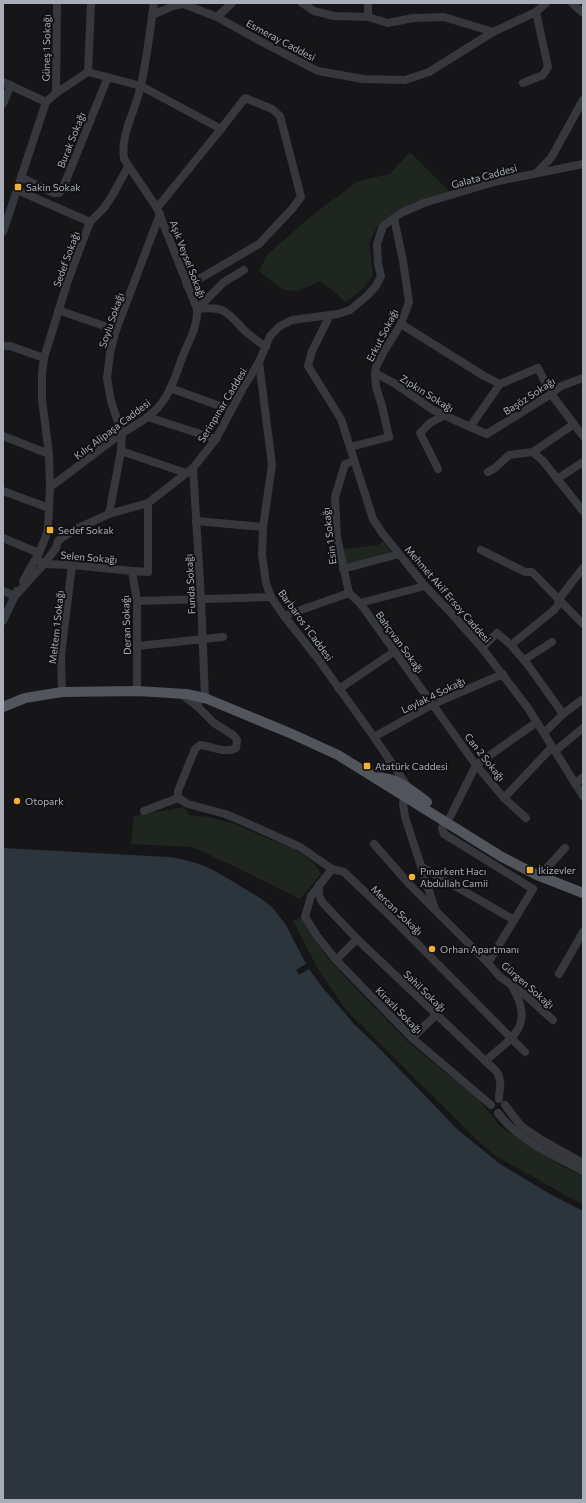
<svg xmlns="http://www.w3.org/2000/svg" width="586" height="1503" font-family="Commissioner,sans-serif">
	<rect width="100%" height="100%" fill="#161618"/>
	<g fill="#1e261f">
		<polygon points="410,152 450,192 418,203 392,214 377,227 369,243 373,274 366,286 346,302 321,281 298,291 284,290 259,271 267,255 309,218 358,181 390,174"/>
		<polygon points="383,541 391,552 346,565 344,549 378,545"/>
		<path d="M 183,807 L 190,815 L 208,817 L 232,823 L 281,844 L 283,843 C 295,850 316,860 321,874 L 300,899 L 225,862 L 192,847 L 131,844 L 134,816 Z"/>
		<polygon points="300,918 327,957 349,981 408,1042 477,1098 501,1127 560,1165 583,1176 583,1205 494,1155 476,1139 346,1010 318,969 293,921"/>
	</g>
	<polygon fill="#2c353c" points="3,848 168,857 181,859 199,864 213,870 232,881 260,898 272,907 286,925 306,964 296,970 299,975 309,969 323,988 355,1025 377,1046 457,1129 500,1164 550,1194 583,1211 583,1500 3,1500"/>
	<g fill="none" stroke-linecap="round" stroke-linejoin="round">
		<g stroke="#37383d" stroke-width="8">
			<polyline points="181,3 217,17 260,41 318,71 363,79 405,80 429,72 493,32 536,12 546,3"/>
			<polyline points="302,3 314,11 334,16 368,17 388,23 413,18 444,17 493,32"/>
			<polyline points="572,3 583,13"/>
			<polyline points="152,15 173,6 183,4"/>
			<polyline points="217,17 232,3"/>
			<polyline points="368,17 368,3"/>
			<polyline points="88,72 91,3"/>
			<polyline points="3,82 46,102"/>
			<polyline points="523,83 543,75 548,67 536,12"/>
			<polyline points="56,93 57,3"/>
			<polyline points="3,104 11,85"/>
			<polyline points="536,173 551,158 583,100"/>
			<polyline points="21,177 53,193 59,193 62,190 108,77"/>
			<polyline points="17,190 90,222"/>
			<polyline points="157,208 221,129"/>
			<polyline points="3,232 46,102 56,93 88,72 141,86 221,129 245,98 272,109 280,116 301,197 292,209 259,244 187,286"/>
			<path d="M 197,309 C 225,306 226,311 243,329 C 250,336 258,341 266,347"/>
			<polyline points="197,309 224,282 244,270"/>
			<polyline points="58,310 116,330"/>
			<polyline points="330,315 312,351 308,366 341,419 373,519 383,534 425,586 452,614 482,648 528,708 583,796"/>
			<polyline points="401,324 484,376 500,384"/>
			<polyline points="3,346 10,346 44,358"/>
			<polyline points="259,362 272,465 263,527 262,555 266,583 271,597 284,616 318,659 374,737 407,786"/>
			<polyline points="375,373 394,383 433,410 470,427"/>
			<polyline points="583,378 561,386 551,394 487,434 470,427 500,384 538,368 551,394 583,436"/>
			<polyline points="170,388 231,410"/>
			<polyline points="148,417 216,439"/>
			<polyline points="3,436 49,454"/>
			<polyline points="350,447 389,437 382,406 376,387 375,373 376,367 383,353 401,324 409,302 403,261 394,218"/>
			<polyline points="121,451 186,473"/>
			<polyline points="533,452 543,461 583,511"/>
			<polyline points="193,468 201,599 205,698 199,701 197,706"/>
			<polyline points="438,469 420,433 430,423 443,416"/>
			<polyline points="488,472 495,468 509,455 533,452 574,424"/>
			<polyline points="557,479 583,462"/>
			<path d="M 50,487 C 74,470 97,451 121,434 C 137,424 155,415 165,398 C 174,385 178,367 184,353 C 190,339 198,325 197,309 L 157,208 L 124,159 C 120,134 136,110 141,85 C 147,58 150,30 154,3"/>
			<polyline points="3,491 49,508"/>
			<polyline points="109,514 121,451 122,434 111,401 107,378 110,353 116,330 160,214"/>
			<polyline points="196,521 263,527"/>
			<polyline points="3,538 39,553"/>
			<polyline points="481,550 525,572 532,572 583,624"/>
			<polyline points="40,561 44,564 72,565 132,571"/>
			<polyline points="343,569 399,554"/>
			<polyline points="23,581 39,553 46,536 48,528 50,487 49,454 42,400 42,374 44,358 68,280 90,222 104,208 112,196 128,167"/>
			<polyline points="3,591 15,596"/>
			<polyline points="349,593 360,603 476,765 504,798 526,818"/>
			<polyline points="349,593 337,537 335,497 345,464 354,461"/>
			<polyline points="15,596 44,564 56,548 58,541 62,538 76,529 109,514 148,503 193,468 216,439 243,388 259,362 270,336 280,326 292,320 338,314 350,310 368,295 376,286 381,276 378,264 377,244 383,226 401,213 424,203 494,182 583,164"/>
			<polyline points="559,599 583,568"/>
			<polyline points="137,601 271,597"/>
			<polyline points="360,603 425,586"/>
			<polyline points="284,616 349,593"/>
			<polyline points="3,621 17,591"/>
			<polyline points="511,645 554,610 558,605 559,599"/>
			<polyline points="137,646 223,637"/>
			<polyline points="482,648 497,633 511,645 528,665 563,714 544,733"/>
			<polyline points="524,660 552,642"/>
			<polyline points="339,689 395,651"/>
			<polyline points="137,691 137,601 132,571 148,572 148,503"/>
			<polyline points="62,692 61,655 72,565"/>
			<polyline points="563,714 583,699"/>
			<polyline points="374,737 433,704 503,674"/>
			<polyline points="555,751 583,728"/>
			<polyline points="370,774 379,771 391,762"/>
			<polyline points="575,784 583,777"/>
			<polyline points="404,795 403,804 405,817 435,909"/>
			<polyline points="178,798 188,804 225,814 240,820 300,847 332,869 344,872 386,912 525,1052"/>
			<path d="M 178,798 L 178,791 L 195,749 L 200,745 C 212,746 225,754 236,748 L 237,740 L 233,735 L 214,723 L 197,706 L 181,694"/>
			<polyline points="504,798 552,747"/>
			<polyline points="144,811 178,798"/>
			<polyline points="450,817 476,765 537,722"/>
			<polyline points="446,823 442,828 444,834 533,889 488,963"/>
			<polyline points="374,844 410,885 488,963 500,977 523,993 553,1020"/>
			<polyline points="422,867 514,920"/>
			<polyline points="332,869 311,896 305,917 317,936 336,960 412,1038 491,1105"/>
			<polyline points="544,871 565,848"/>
			<path d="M 319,885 L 319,895 L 322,902 L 357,939 L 497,1072 C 503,1085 499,1086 499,1099"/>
			<polyline points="336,960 357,939"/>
			<polyline points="559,974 583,932"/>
			<polyline points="412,1038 436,1015"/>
			<path d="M 485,1061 C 512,1038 535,1026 513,988"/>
			<polyline points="505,1105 521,1126 542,1140 583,1163"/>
			<path d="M 498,1113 C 518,1140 553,1155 583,1171"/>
		</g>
		<g stroke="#53555c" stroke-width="10">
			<polyline points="3,707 25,698 62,692 137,691 186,694 205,698 292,734 338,755 502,857 537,875 583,893"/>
			<path d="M 378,778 C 398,777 412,791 427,802"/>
		</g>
	</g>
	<g fill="#f2b134" stroke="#111113" stroke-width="1.5">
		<rect x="14" y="183" width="8" height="8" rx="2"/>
		<rect x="46" y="526" width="8" height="8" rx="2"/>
		<rect x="363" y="762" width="8" height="8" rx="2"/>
		<circle cx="17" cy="801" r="4"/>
		<rect x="526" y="866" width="8" height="8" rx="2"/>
		<circle cx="412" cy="877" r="4"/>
		<circle cx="432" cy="949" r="4"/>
	</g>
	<g text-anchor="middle" stroke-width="4" stroke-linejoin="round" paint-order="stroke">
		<g font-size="10" fill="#a8adb8" stroke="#111113">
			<text transform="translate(281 40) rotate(28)" y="4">Esmeray Caddesi</text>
			<text transform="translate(46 48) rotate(-89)" y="4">Güneş 1 Sokağı</text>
			<text transform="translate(71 140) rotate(-68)" y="4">Burak Sokağı</text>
			<text transform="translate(484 176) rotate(-15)" y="4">Galata Caddesi</text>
			<text transform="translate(66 259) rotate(-70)" y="4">Sedef Sokağı</text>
			<text transform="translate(188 259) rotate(69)" y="4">Aşık Veysel Sokağı</text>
			<text transform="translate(111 320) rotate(-71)" y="4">Soylu Sokağı</text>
			<text transform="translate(382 335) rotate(-63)" y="4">Erkut Sokağı</text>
			<text transform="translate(427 393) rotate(32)" y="4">Zıpkın Sokağı</text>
			<text transform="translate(529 396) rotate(-33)" y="4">Başöz Sokağı</text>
			<text transform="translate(222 405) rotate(-59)" y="4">Serinpınar Caddesi</text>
			<text transform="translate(112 429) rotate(-37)" y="4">Kılıç Alipaşa Caddesi</text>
			<text transform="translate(329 536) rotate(-97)" y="4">Esin 1 Sokağı</text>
			<text transform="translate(89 557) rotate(5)" y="4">Selen Sokağı</text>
			<text transform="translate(190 584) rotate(-93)" y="4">Funda Sokağı</text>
			<text transform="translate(448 594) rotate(49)" y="4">Mehmet Akif Ersoy Caddesi</text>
			<text transform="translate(126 625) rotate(-92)" y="4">Deran Sokağı</text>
			<text transform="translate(306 625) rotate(54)" y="4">Barbaros 1 Caddesi</text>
			<text transform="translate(56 627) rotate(-84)" y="4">Meltem 1 Sokağı</text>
			<text transform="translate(400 642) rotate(54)" y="4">Bahçıvan Sokağı</text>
			<text transform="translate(433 695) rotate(-26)" y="4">Leylak 4 Sokağı</text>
			<text transform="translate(485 757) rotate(52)" y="4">Can 2 Sokağı</text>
			<text transform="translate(397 910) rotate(44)" y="4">Mercan Sokağı</text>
			<text transform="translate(528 985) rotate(41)" y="4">Gürgen Sokağı</text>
			<text transform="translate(425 991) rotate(44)" y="4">Sahil Sokağı</text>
			<text transform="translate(399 1010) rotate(45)" y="4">Kirazlı Sokağı</text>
		</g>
		<g font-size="10" fill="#a8adb8" stroke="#111113" text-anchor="start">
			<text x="26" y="191">Sakin Sokak</text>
			<text x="58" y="534">Sedef Sokak</text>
			<text x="375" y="770">Atatürk Caddesi</text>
			<text x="25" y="805">Otopark</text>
			<text x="538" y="874">İkizevler</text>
			<text x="420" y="875">Pınarkent Hacı<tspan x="420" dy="12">Abdullah Camii</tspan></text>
			<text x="440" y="953">Orhan Apartmanı</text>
		</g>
	</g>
	<rect width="586" height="1503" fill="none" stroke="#a8adb8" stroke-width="8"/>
</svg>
